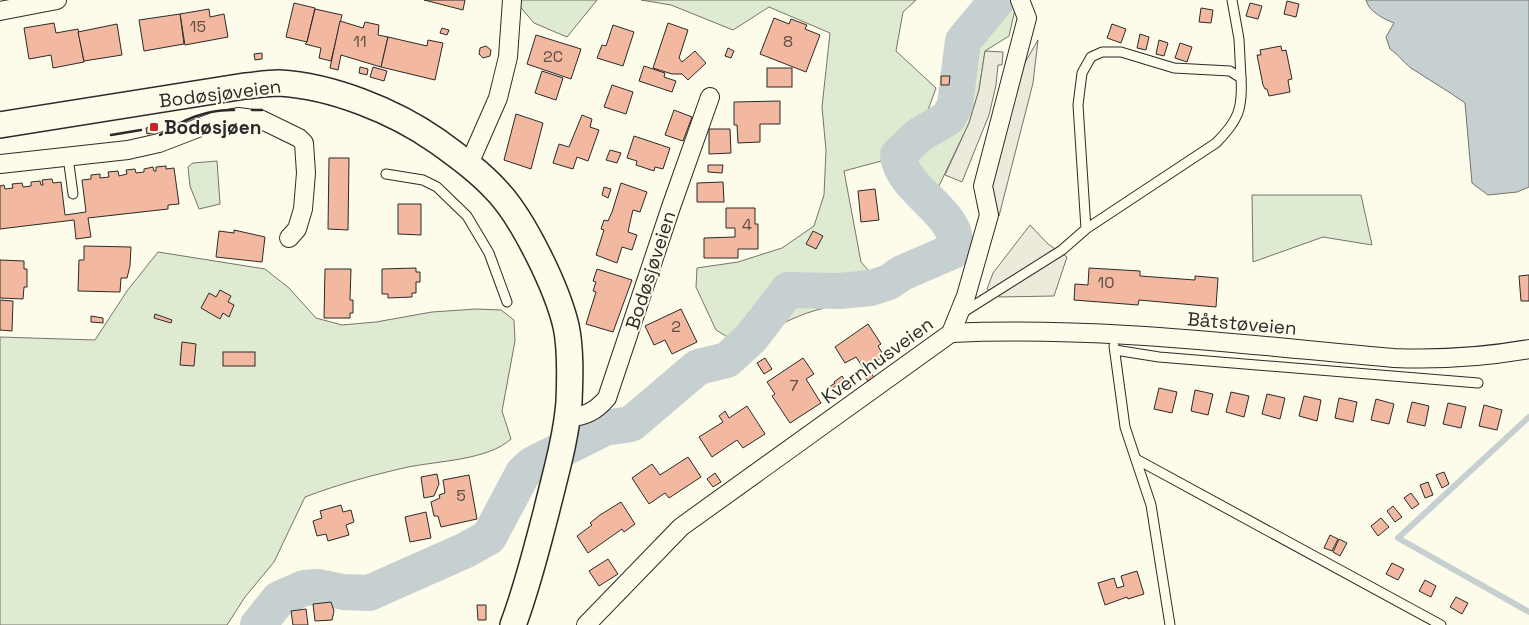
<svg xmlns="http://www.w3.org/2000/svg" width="1529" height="625" font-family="'Space Grotesk',sans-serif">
	<rect width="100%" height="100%" fill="#fdfbea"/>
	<g fill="#deebd1" stroke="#74746e">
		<polygon points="517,0 597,0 567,37 534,23 517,3"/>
		<path d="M 641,0 L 916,0 L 903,12 L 896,51 L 936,88 L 928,110 L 898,134 L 889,159 L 844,171 L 861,262 L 891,296 C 863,300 834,304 807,313 C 782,322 761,336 734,341 L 716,330 L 696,287 L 697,268 L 738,262 L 782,248 L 814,226 L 824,195 L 826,150 L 822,107 L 830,33 L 769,7 L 733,30 L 671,5 Z"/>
		<polygon points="1000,0 1013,0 1016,5 1009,36 985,51 979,90 969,123 937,190 929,199 902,163 902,157 916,143 947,125 960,101 963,79 969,65 966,42"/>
		<polygon points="217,161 220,204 199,209 190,186 188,167 193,163"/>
		<polygon points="1252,195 1361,195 1372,245 1323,237 1253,262"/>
		<path d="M 158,252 L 265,269 L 289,288 L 316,318 L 342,325 L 376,322 L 432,312 L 476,309 L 501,310 L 514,320 L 515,341 L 502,411 L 511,439 C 488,460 438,461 408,467 C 373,475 339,484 305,497 L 274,562 L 245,597 L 227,625 L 0,625 L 0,337 L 95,340 L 127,291 Z"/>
	</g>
	<g fill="#eceadb" stroke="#74746e">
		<polygon points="1038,40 1033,83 999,216 991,187 1014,101 1019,73"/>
		<polygon points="985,51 1003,52 1002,65 998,65 996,85 989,115 962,182 945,175 969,123 979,90"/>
		<polygon points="1030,225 1048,244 1067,257 1054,296 999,297 987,289 993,273"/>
	</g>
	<path fill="#c7d0d0" stroke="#74746e" d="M 1366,0 L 1529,0 L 1529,187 L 1517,192 L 1488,195 L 1472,183 L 1465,103 C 1447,90 1429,80 1411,68 C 1404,63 1399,55 1390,49 L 1386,37 L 1394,23 C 1384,19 1369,12 1366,0 Z"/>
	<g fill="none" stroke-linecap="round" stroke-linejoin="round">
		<polyline stroke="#c7d0d0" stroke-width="6" points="1529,417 1398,538 1529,612"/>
		<path stroke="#c7d0d0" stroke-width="36" d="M 258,625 L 279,599 L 304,588 L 319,587 L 343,592 L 369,593 L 466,550 L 489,537 L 523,473 L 533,464 L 605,428 L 631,424 L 698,367 L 727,360 L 751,338 L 788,290 L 839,291 L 871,288 L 889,282 L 902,273 L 953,251 C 967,216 901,192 898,155 L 919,135 L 948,118 L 955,105 L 963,41 L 997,0"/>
	</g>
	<g fill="#f2b8a0" stroke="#2b2b2b">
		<polygon points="424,0 465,0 463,10"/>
		<polygon points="1287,1 1299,4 1296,17 1284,14"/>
		<polygon points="294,3 315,8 307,42 286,37"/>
		<polygon points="1250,3 1262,6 1258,19 1246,16"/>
		<polygon points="1201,8 1213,10 1211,23 1199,22"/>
		<polygon points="209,9 210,17 224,14 228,37 185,45 180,14"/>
		<polygon points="315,9 342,15 331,61 319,58 321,48 305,44 307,42"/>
		<polygon points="180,14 184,44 144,51 139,20"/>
		<polygon points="774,18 789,24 791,19 807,25 805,29 820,35 806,72 760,54"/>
		<polygon points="340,21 363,28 365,22 379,25 378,35 388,37 381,67 341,55 338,70 330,68"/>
		<polygon points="54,23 56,33 78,29 84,62 53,68 51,55 29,59 24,28"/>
		<polygon points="668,23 688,30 679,58 682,62 695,51 706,63 688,80 682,74 672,74 653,68"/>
		<polygon points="117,24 122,55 84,61 78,32"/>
		<polygon points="1112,24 1126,29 1121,43 1107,38"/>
		<polygon points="613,25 634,32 623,66 597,58 602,45 606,46"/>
		<polygon points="442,28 449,30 447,35 440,33"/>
		<polygon points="1140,34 1149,37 1146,50 1137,48"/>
		<polygon points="536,35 581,49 571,79 527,64"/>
		<polygon points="388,37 427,46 428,40 443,43 435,80 381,67"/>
		<polygon points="1159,40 1168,43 1164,56 1156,54"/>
		<polygon points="1180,43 1192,47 1187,62 1175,58"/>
		<polygon points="486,46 491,50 490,56 483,58 479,54 480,48"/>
		<polygon points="1281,46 1282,51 1286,50 1292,79 1288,80 1290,92 1269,96 1267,89 1265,89 1263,85 1257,55 1261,55 1260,50"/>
		<polygon points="728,48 734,51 731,58 725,56"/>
		<polygon points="262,53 262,59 255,60 254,54"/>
		<polygon points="644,66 665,73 664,77 676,81 672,92 639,81"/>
		<polygon points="360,67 368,69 367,75 359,73"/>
		<polygon points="373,67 387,71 384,81 370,77"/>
		<rect x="767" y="68" width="25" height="19"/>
		<polygon points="542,71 563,78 556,100 535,93"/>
		<polygon points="941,76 950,76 949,85 941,85"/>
		<polygon points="612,85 633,92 626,114 604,107"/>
		<polygon points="780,101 780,124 760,124 760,142 738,143 737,125 734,125 734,102"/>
		<polygon points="674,110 692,117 683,141 665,135"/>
		<polygon points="516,114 543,123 531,169 504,160"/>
		<polygon points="582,115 592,119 590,127 599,130 588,161 577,157 573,169 553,163 559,144 569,147"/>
		<polygon points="157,126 158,132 147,134 146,128"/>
		<polygon points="709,129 730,129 731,153 709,154"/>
		<polygon points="634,136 670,148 663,169 655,167 654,171 636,165 637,161 627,158"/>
		<polygon points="610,150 621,153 617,163 606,160"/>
		<polygon points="329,158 349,158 348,230 328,229"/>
		<polygon points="708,165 723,165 722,173 708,172"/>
		<polygon points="166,166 166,169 174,168 179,204 168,205 168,209 88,218 91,237 76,239 74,220 0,229 0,186 4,185 5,189 13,188 12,184 22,183 23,187 31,186 31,182 40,181 41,185 43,185 42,180 52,179 53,183 61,182 65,215 86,212 82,180 91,179 91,175 100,174 100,178 109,177 108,172 118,171 119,176 127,174 126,170 135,169 136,173 144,172 144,169 153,167 154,171 156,171 156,167"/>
		<polygon points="723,182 724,202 697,202 697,183"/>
		<polygon points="621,183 647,192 640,212 633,210 631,218 628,232 637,235 632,250 622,247 617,263 596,255 604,230 601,229 604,220 608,221 612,212"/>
		<polygon points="604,187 611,189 608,198 602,195"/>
		<polygon points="875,189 879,220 861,222 858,191"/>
		<polygon points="398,204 421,204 421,235 398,234"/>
		<polygon points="726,208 755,208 755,224 758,224 758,249 738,249 738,258 704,258 704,238 735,237 735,228 726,228"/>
		<polygon points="234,230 265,237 262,262 216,257 219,231 234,233"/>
		<polygon points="813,231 823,236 816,249 806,244"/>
		<polygon points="84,246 131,247 130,266 127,278 121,278 120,292 78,291 79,260 84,260"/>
		<polygon points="0,260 24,261 24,269 27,269 27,287 24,287 23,299 0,298"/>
		<polygon points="416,268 416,272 420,272 420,282 416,282 416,293 412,293 412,297 388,298 388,294 382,294 382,269"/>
		<polygon points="1089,268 1140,271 1140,276 1195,280 1195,276 1218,278 1216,307 1139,300 1138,305 1074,300 1075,284 1088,285"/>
		<polygon points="325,269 351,269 350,300 353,300 353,313 350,313 350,318 324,318"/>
		<polygon points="597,269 632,280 613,332 586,324 596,292 593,291 596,282 593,281"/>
		<polygon points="1529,275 1529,301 1521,301 1519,276"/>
		<polygon points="220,290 231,296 228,302 234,305 229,317 223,313 220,319 201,308 209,293 216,297"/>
		<polygon points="0,300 13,301 12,331 0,330"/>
		<polygon points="681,309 697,342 672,354 665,340 654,345 645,326"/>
		<polygon points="155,314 172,320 171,323 154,318"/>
		<polygon points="91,316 103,318 103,323 91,322"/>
		<polygon points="868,324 881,344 878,346 884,356 864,369 856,357 845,363 835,347"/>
		<polygon points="182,342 196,344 194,366 180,365"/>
		<rect x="223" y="352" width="32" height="14"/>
		<polygon points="765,358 772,369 764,374 757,363"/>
		<polygon points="803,358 814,374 806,379 821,403 790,423 772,396 775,394 767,382"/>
		<polygon points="870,372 874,377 868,381 864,376"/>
		<polygon points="842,376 847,385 843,388 840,383 830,390 829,387 835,383 834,382"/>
		<polygon points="1159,388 1177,392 1172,413 1154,409"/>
		<polygon points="1195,390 1213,394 1208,415 1191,411"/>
		<polygon points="1231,392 1249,396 1244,417 1226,412"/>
		<polygon points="1267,394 1285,398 1280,419 1262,414"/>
		<polygon points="1304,396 1321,400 1317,421 1299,416"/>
		<polygon points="1339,398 1357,402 1353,422 1335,418"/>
		<polygon points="1376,399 1394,404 1389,424 1371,420"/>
		<polygon points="1412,402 1429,406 1425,426 1407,422"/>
		<polygon points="1448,403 1466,407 1461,428 1443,424"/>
		<polygon points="1484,405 1502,410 1497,430 1479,426"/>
		<polygon points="747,406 765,434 743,448 737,440 712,457 699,437 723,422 719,416 725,411 729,418"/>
		<polygon points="688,457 701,477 669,498 665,493 649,504 632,478 652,464 660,475"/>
		<polygon points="1444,472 1449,484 1442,488 1436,475"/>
		<polygon points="715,473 721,482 713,487 707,479"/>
		<polygon points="437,474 439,484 434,496 424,498 421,477"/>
		<polygon points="469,475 477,519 441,527 438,516 434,516 431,502 440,498 439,495 445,493 443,480"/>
		<polygon points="1428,482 1433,495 1425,498 1420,485"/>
		<polygon points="1411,493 1419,504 1412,509 1404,498"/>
		<polygon points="621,502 635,524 624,532 622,529 588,553 577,536 592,525 590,523 600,515"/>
		<polygon points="341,505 343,512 351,510 354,522 346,525 349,535 328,541 326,534 317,536 313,521 322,518 320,511"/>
		<polygon points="1393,506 1402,517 1395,522 1387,511"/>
		<polygon points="426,512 431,538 410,542 405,517"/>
		<polygon points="1381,518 1389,527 1378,536 1371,526"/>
		<polygon points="1330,535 1338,539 1332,551 1324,548"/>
		<polygon points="1339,539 1347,543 1340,556 1333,552"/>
		<polygon points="608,559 618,574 599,586 589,571"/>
		<polygon points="1392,563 1404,569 1398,580 1386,574"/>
		<polygon points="1137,571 1144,594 1128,599 1127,597 1105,605 1098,583 1114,578 1117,588 1124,586 1121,576"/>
		<polygon points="1425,580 1436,586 1431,597 1419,591"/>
		<polygon points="1456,597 1468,603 1462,614 1450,607"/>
		<polygon points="331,602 334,611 332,620 315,621 313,604"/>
		<polygon points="477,605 486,605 486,620 478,620"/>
		<polygon points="306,609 308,625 293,625 291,611"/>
	</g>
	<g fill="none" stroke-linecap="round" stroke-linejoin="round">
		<defs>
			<g id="lane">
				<polyline points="1232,0 1239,39 1241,78"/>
				<polyline points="68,157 73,194"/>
				<polyline points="386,174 423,180 437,187 467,216 489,253 507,302"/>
				<path d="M 962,313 L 1062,250 L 1086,229 L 1216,143 C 1238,121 1243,109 1241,78 L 1230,71 L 1174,68 L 1121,52 L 1102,52 L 1091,57 L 1082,73 L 1078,105 L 1086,229"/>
				<polyline points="1114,346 1125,427 1151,505 1170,625"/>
				<polyline points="1115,350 1159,357 1478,383"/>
				<polyline points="1136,459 1441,625"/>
			</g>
			<g id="street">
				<polyline points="0,11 57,0"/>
				<polyline points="0,164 128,150 159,143 216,121 238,117 262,120 299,138 304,143 306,173 303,209 297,229 289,238"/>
				<polyline points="469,164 498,98 508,57 512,0"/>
				<path d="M 951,333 C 1099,326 1247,345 1394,358 C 1440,360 1483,357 1529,349"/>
				<path d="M 567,418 C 585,416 595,412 607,398 L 671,207 L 710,97"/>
				<polyline points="586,625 681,527 951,333 966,296 989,215 983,186 1027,18 1020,0"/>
			</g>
			<path id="secondary" d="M 0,125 L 245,86 C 256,85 268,83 279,83 C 332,86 394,111 437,141 C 459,157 480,172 498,192 C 524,220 557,288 566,326 C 571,349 570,378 569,402 C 566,439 555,476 546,513 C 536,551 527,588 513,625"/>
		</defs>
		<use href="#lane" stroke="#2b2b2b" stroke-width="11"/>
		<use href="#street" stroke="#2b2b2b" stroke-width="20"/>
		<use href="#secondary" stroke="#2b2b2b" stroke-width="28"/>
		<use href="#lane" stroke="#fdfbea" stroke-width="9"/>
		<use href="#street" stroke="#fdfbea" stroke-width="18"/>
		<use href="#secondary" stroke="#fdfbea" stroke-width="25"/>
		<g stroke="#2b2b2b" stroke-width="2.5">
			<polyline points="252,110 262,110"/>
			<polyline points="111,135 141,130"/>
			<path d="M 160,135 C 183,120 206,109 234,110"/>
		</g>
	</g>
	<rect fill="#c62828" stroke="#fdfbea" stroke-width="2" x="149" y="122" width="10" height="10" rx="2.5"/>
	<g text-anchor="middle" stroke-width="4" stroke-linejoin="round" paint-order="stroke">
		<g font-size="16" fill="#5d4e48">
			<text x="198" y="32">15</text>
			<text x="360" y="47">11</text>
			<text x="788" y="47">8</text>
			<text x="553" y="62">2C</text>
			<text x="747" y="230">4</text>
			<text x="1106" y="288">10</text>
			<text x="676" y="332">2</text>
			<text x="794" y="391">7</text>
			<text x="461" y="501">5</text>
		</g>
		<g font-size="19" fill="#2b2b2b" stroke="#fdfbea">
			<text transform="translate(220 93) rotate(-7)" y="7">Bodøsjøveien</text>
			<text transform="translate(650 270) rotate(-72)" y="7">Bodøsjøveien</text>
			<text transform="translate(1242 323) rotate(5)" y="7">Båtstøveien</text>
			<text transform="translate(877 360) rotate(-36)" y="7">Kvernhusveien</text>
		</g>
		<g font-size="19" font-weight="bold" fill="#2b2b2b" stroke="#fdfbea" text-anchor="start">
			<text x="164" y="134">Bodøsjøen</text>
		</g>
	</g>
</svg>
